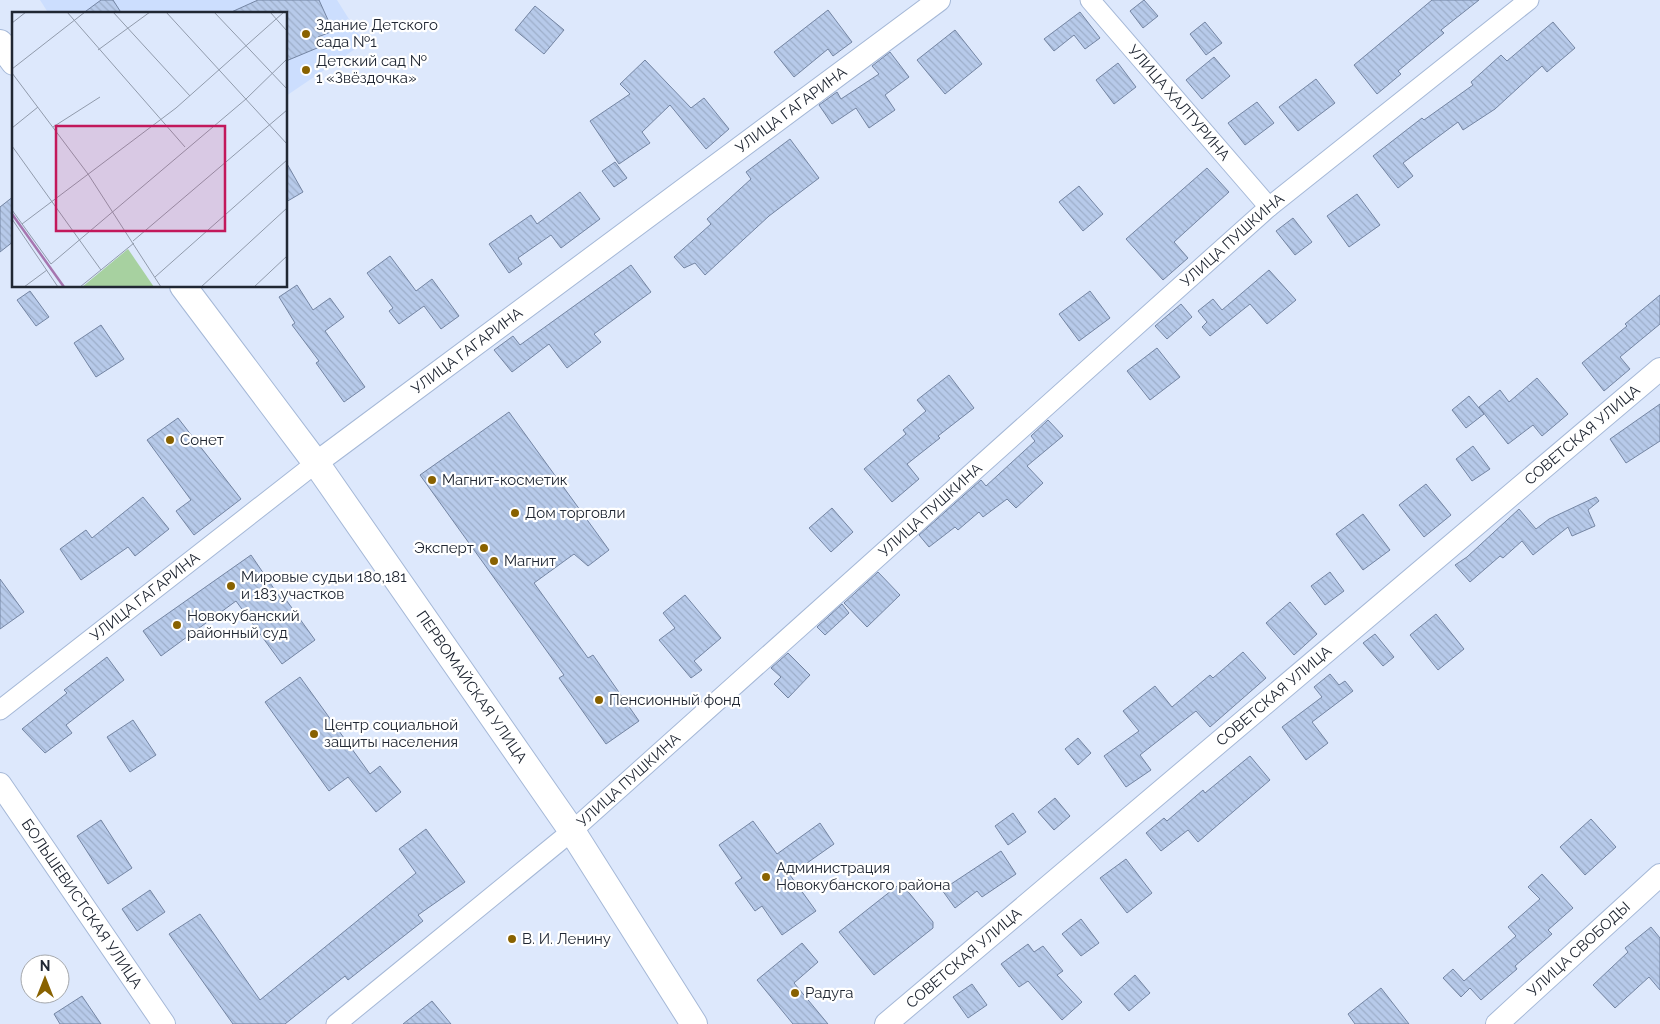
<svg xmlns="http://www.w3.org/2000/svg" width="1660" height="1024" font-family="Raleway,sans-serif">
	<defs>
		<pattern id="building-back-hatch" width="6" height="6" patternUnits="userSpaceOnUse" patternTransform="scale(1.25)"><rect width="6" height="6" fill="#b7caea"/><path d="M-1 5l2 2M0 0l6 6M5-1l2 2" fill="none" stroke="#9daec9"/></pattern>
	</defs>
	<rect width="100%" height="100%" fill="#dde8fc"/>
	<polygon fill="#ccdefe" points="40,0 337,0 364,43 286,96 286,14 49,14"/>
	<g fill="url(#building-back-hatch)" stroke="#7485a3">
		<polygon points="101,0 113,0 122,14 82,14"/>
		<polygon points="258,0 319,0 333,31 318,37 322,46 286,61 286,14 227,14"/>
		<polygon points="1144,0 1158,16 1143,28 1130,11"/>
		<polygon points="1432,0 1479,0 1441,30 1444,33 1398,71 1401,74 1377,94 1354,65"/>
		<polygon points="535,6 564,30 544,54 515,30"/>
		<polygon points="828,10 852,42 833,56 828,49 794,77 774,52"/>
		<polygon points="1080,12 1100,38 1085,49 1074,35 1054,51 1044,39"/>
		<polygon points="1205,22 1222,43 1206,55 1190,34"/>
		<polygon points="1553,22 1575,48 1547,72 1542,66 1495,109 1463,130 1458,122 1403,163 1413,176 1398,188 1373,156 1422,118 1424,120 1473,85 1471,82 1501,55 1507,61"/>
		<polygon points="955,30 982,64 945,94 917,60"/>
		<polygon points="890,52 909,77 885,95 895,110 869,128 856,108 832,124 819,105 837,92 841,99 879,74 872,66"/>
		<polygon points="1214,57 1230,76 1202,99 1186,80"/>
		<polygon points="645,60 691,108 704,98 729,129 706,149 670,105 642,132 650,143 619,164 590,121 630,94 620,84"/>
		<polygon points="1118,63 1136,87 1114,104 1096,80"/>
		<polygon points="1316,79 1335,103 1298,131 1279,107"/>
		<polygon points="1257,102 1274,123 1245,145 1228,123"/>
		<polygon points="790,139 819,178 769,216 705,275 695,263 684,268 674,257 711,224 707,219 751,179 746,172"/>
		<polygon points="286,162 303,192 286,202"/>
		<polygon points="615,162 627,178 614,187 602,171"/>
		<polygon points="1207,168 1229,192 1174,242 1188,258 1163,280 1126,239"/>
		<polygon points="1079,186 1103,214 1083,231 1059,202"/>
		<polygon points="580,192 600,219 561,248 551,235 518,258 522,264 509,273 489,244 531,215 537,224"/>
		<polygon points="1357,194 1380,225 1349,247 1327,216"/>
		<polygon points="14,196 14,241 0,252 0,207"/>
		<polygon points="1293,218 1312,242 1295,255 1276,231"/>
		<polygon points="390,256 416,291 432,279 459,316 441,329 424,306 399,324 389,311 393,308 367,273"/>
		<polygon points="631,265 651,292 594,334 601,342 567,368 549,344 512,372 494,350 513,336 520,345"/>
		<polygon points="1269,270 1296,300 1267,324 1250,304 1210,336 1202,327 1207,322 1198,311 1213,299 1222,310"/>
		<polygon points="297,285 313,310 330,298 344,317 325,331 365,387 344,402 316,363 319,361 292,325 295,323 279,297"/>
		<polygon points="30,291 49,317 36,326 17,300"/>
		<polygon points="1090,291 1110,318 1079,341 1059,314"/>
		<polygon points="1660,295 1660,324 1620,357 1630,369 1604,391 1582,363 1627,326 1625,324"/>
		<polygon points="1181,304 1192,317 1167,339 1155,326"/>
		<polygon points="101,325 124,359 96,377 74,343"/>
		<polygon points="1157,348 1180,377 1150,400 1127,371"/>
		<polygon points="949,375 974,408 938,436 940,438 907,464 919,479 892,502 864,469 906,434 903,430 926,411 917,400"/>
		<polygon points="1537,378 1568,414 1542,436 1533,425 1508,444 1479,407 1500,390 1509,402"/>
		<polygon points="1469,396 1484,414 1466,428 1452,410"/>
		<polygon points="1660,404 1660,441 1626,463 1610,439"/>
		<polygon points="509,412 609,550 588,566 574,554 534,583 588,658 593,655 639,721 606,744 559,678 564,675 420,475"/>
		<polygon points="178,418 241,499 194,535 176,511 191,500 147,440"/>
		<polygon points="1048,420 1063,436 1027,466 1043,483 1016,508 1007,499 983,517 979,512 958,530 955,527 929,547 919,535 981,480 986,486 1035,441 1031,436"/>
		<polygon points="1473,446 1490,469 1472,481 1456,459"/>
		<polygon points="1426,484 1451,515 1424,537 1399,505"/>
		<polygon points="143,497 169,529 135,556 128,547 81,580 60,549 86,530 92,538"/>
		<polygon points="1596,497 1599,501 1588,510 1595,526 1572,536 1568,527 1533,555 1522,541 1503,558 1500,556 1470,582 1455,565 1467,557 1519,509 1536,529 1549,519"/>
		<polygon points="832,508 853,532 831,552 809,528"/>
		<polygon points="1363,514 1390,550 1363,570 1336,534"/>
		<polygon points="251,555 281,599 284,597 315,640 282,664 236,601 161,656 143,631"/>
		<polygon points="878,572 900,595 867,627 844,603"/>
		<polygon points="1330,572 1344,591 1325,605 1311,586"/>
		<polygon points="0,579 24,612 0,629"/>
		<polygon points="685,595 721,638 694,661 702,670 691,678 659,640 675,628 663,613"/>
		<polygon points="1290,602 1317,634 1294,655 1266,623"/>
		<polygon points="842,604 849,613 825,635 817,627"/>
		<polygon points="1436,614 1464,649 1438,670 1410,635"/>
		<polygon points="1375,634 1394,657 1383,666 1363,643"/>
		<polygon points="1243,652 1266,678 1210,727 1196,711 1140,755 1151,770 1126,787 1104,756 1139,731 1123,711 1155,686 1172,707 1210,675 1213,678"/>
		<polygon points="788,653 810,675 788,698 774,684 781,677 771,668"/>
		<polygon points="107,657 124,680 66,725 72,733 45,753 22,729 67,693 64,690"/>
		<polygon points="1330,674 1339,685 1345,681 1353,691 1312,722 1328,743 1306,760 1282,727 1322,697 1314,687"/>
		<polygon points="300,677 370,774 380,766 401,792 376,812 348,777 329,791 265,702"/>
		<polygon points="133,720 156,755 130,772 107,737"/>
		<polygon points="1078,738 1091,753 1078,765 1065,749"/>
		<polygon points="1250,756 1270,780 1198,842 1188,830 1161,851 1146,833 1164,818 1167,821 1203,790 1205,793"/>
		<polygon points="1055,798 1070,816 1054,830 1038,812"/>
		<polygon points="1013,813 1026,832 1008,845 995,826"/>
		<polygon points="1591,819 1616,847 1585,875 1560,847"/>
		<polygon points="101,820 132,868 108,884 77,836"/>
		<polygon points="753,821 777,854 820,823 834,844 790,875 816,911 782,935 762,906 755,911 735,883 742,878 719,845"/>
		<polygon points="426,829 465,882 418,915 423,921 348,980 345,976 285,1024 233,1024 169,934 200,914 260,1000 416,873 399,849"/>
		<polygon points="1001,851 1016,874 982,897 977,891 955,908 942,890"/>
		<polygon points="1126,859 1152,893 1127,913 1100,878"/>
		<polygon points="1542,874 1573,908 1548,930 1552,934 1515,966 1517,969 1481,1000 1470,988 1461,997 1443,978 1453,969 1464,981 1516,936 1508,927 1540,899 1528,887"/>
		<polygon points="901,883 933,922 933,928 874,975 839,932"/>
		<polygon points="150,890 165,912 137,931 122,909"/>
		<polygon points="1081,919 1099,943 1081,956 1062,934"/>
		<polygon points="1651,927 1660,938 1660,990 1649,977 1615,1008 1593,985 1628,952 1625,948"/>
		<polygon points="802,943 818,962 794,983 828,1024 793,1024 757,980"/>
		<polygon points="1028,944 1034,952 1043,946 1063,971 1057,975 1082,1002 1062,1020 1028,981 1019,987 1001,964"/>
		<polygon points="1135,975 1150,993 1129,1011 1114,994"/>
		<polygon points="972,984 987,1005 968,1018 953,997"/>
		<polygon points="1381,988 1409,1024 1355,1024 1348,1014"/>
		<polygon points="82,996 101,1024 60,1024 54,1014"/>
		<polygon points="432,1001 451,1024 403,1024"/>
	</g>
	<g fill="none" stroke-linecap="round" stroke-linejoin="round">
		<defs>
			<g id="minor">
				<path id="s1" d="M 1090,0 L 1269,207"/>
				<path id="s2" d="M 0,710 L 316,463"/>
				<path id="s3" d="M 336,1024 L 572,831 L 1269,207 L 1529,0"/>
			</g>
			<g id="tertiary">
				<path id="s4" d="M 316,463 L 939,0"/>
				<path id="s5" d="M 0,784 L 164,1024"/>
				<path id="s6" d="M 886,1024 L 1660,369"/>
				<path id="s7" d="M 1497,1024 L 1660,875"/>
			</g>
			<g id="secondary">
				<polyline points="0,43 14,62"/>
				<path id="s8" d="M 183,286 L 316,463 L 572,831 L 694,1024"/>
			</g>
		</defs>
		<use href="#minor" stroke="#a5b8d7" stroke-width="21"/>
		<use href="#tertiary" stroke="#a5b8d7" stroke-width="24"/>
		<use href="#secondary" stroke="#a5b8d7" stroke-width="28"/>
		<use href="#minor" stroke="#fff" stroke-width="19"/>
		<use href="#tertiary" stroke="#fff" stroke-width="22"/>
		<use href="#secondary" stroke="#fff" stroke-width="26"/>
	</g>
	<g fill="#896200" stroke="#fff" stroke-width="2">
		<circle cx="306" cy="34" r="5"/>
		<circle cx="306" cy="70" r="5"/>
		<circle cx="170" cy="440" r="5"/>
		<circle cx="432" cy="480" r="5"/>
		<circle cx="515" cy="513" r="5"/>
		<circle cx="484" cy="548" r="5"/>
		<circle cx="494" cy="561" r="5"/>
		<circle cx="231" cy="586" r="5"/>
		<circle cx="177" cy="625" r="5"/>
		<circle cx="599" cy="700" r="5"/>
		<circle cx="314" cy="734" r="5"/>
		<circle cx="766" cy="877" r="5"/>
		<circle cx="512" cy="939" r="5"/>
		<circle cx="795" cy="993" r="5"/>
	</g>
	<g text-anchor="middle" stroke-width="4.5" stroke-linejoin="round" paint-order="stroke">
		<g font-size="15" fill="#202733" stroke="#fff" text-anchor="start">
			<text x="316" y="30">Здание Детского<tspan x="316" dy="17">сада №1</tspan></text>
			<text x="316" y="66">Детский сад №<tspan x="316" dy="17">1 «Звёздочка»</tspan></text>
			<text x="180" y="445">Сонет</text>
			<text x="442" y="485">Магнит-косметик</text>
			<text x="525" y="518">Дом торговли</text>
			<text x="474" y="553" text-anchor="end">Эксперт</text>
			<text x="504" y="566">Магнит</text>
			<text x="241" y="582">Мировые судьи 180,181<tspan x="241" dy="17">и 183 участков</tspan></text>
			<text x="187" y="621">Новокубанский<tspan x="187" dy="17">районный суд</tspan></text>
			<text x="609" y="705">Пенсионный фонд</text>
			<text x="324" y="730">Центр социальной<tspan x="324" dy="17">защиты населения</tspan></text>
			<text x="776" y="873">Администрация<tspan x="776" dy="17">Новокубанского района</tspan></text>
			<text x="522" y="944">В. И. Ленину</text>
			<text x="805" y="998">Радуга</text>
		</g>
		<g font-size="15" fill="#202733" stroke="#fff">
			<text dy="5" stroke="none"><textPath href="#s1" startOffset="136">УЛИЦА ХАЛТУРИНА</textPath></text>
			<text dy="5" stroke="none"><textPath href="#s4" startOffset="592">УЛИЦА ГАГАРИНА</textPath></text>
			<text dy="5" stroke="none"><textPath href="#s3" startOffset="1191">УЛИЦА ПУШКИНА</textPath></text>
			<text dy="5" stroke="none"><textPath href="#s4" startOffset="188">УЛИЦА ГАГАРИНА</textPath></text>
			<text dy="5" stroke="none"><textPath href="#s6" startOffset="912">СОВЕТСКАЯ УЛИЦА</textPath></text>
			<text dy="5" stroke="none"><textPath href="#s3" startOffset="786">УЛИЦА ПУШКИНА</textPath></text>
			<text dy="5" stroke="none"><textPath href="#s2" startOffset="184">УЛИЦА ГАГАРИНА</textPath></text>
			<text dy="5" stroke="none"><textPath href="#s8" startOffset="494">ПЕРВОМАЙСКАЯ УЛИЦА</textPath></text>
			<text dy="5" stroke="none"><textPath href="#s6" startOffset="508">СОВЕТСКАЯ УЛИЦА</textPath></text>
			<text dy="5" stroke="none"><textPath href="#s3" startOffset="381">УЛИЦА ПУШКИНА</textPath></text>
			<text dy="5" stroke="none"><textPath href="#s5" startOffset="145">БОЛЬШЕВИСТСКАЯ УЛИЦА</textPath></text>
			<text dy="5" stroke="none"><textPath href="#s7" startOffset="111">УЛИЦА СВОБОДЫ</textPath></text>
			<text dy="5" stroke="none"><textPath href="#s6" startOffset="102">СОВЕТСКАЯ УЛИЦА</textPath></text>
		</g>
	</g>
	<g transform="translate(12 12)">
		<rect width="275" height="275" fill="#dde8fc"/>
		<path d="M 116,237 L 142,275 L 70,275 Z" fill="#a7d1a0"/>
		<path fill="none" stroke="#a676af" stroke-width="2.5" d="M 0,202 L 52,275"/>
		<path fill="none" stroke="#919bac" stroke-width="1" d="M 55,0 L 173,135M 101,0 L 178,84M 154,0 L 275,132M 202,0 L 275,77M 258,0 L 275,19M 0,11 L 14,0M 86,38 L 138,0M 0,57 L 73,0M 0,61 L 76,162 L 149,275M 41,115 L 88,85M 0,116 L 26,95M 0,134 L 89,258M 0,198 L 39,252 L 234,87 L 275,47M 0,207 L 46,275M 10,212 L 164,96 L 272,0M 121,229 L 275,98M 143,265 L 275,148M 12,275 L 35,258M 68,275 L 122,231M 189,275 L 275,196M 242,275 L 275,244"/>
		<path fill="#c2185b" fill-opacity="0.15" stroke="#c2185b" stroke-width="2.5" d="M 44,114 L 213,114 L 213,219 L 44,219 Z"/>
		<rect width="275" height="275" fill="none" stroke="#202733" stroke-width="2.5"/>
	</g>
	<g transform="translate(45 979)"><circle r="24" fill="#ffffff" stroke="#a6a9ad"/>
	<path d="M0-4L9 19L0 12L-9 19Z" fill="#896200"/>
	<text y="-8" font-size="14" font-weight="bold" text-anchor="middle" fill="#202733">N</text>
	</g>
</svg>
